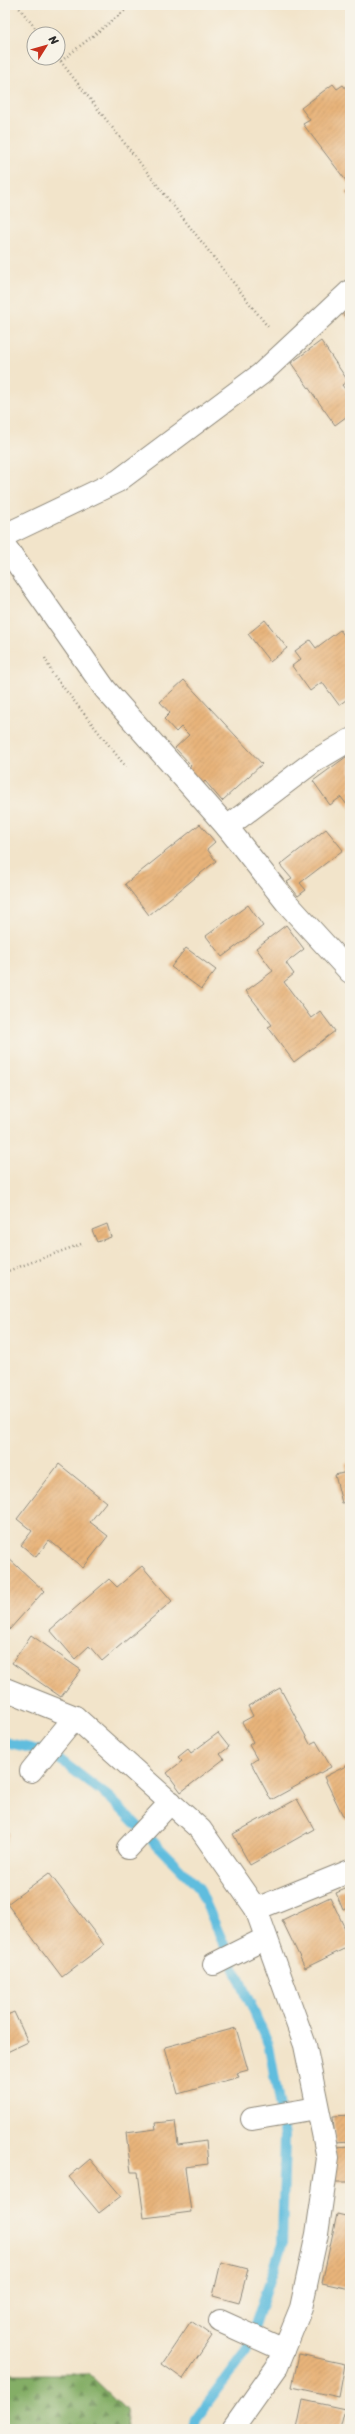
<svg xmlns="http://www.w3.org/2000/svg" width="355" height="2434" font-family="Sriracha,sans-serif">
	<defs>
		<pattern id="forest-firs" width="22" height="20" patternUnits="userSpaceOnUse"><rect width="22" height="20" fill="#84ae66"/><path d="M5 1l3.5 6h-7zM16 11l3.5 6h-7z" fill="#6c8e54"/></pattern>
		<pattern id="building-hatch" width="6" height="6" patternUnits="userSpaceOnUse"><rect width="6" height="6" fill="#e8b47a"/><path d="M-1 1l2-2M0 6l6-6M5 7l2-2" fill="none" stroke="#c79b6a"/></pattern>
	</defs>
	<rect width="100%" height="100%" fill="#f7f3e8"/>
	<filter id="ink" filterUnits="userSpaceOnUse"><feTurbulence type="fractalNoise" baseFrequency=".025" numOctaves="2"/><feDisplacementMap in="SourceGraphic" scale="8" xChannelSelector="R" yChannelSelector="G"/><feConvolveMatrix kernelMatrix="1 2 1 2 8 2 1 2 1" color-interpolation-filters="sRGB"/></filter>
	<filter id="wash" filterUnits="userSpaceOnUse"><feTurbulence type="fractalNoise" baseFrequency=".012" numOctaves="4" result="noise"/><feDisplacementMap in="SourceGraphic" scale="16" xChannelSelector="R" yChannelSelector="G"/><feGaussianBlur stdDeviation="0.9" result="paint"/><feColorMatrix in="noise" values="0 0 0 0 0 0 0 0 0 0 0 0 0 0 0 0 0 1.4 0 .05"/><feComposite in="paint" operator="in"/></filter>
	<g filter="url(#wash)">
		<rect width="100%" height="100%" fill="#f2e4ca"/>
		<polygon fill="url(#forest-firs)" stroke="#586c48" points="5,2374 89,2374 125,2409 127,2429 5,2429"/>
		<g fill="none" stroke-linecap="round" stroke-linejoin="round">
			<polyline stroke="#60bdde" stroke-width="10" points="5,1742 51,1753 110,1798 199,1888 269,2046 285,2136 282,2244 246,2352 196,2419 194,2429"/>
		</g>
		<g id="blocks">
			<g fill="url(#building-hatch)">
				<polygon points="333,84 337,89 343,85 350,94 350,186 303,124 310,120 301,108"/>
				<polygon points="350,188 350,199 345,192"/>
				<polygon points="350,304 350,323 341,312"/>
				<polygon points="321,341 348,381 342,385 350,396 350,414 335,425 291,363"/>
				<polygon points="265,620 287,648 270,662 248,634"/>
				<polygon points="340,630 350,643 350,697 339,705 322,682 310,691 292,666 301,659 295,651 310,640 316,648"/>
				<polygon points="184,680 262,764 222,801 205,781 201,785 187,770 191,765 175,748 189,735 181,727 176,732 164,719 170,713 160,702"/>
				<polygon points="350,754 350,809 341,797 330,805 313,781"/>
				<polygon points="200,824 215,842 207,849 216,861 149,915 125,884"/>
				<polygon points="326,829 343,850 300,883 306,890 298,896 287,882 292,879 280,865"/>
				<polygon points="248,905 263,926 222,957 206,936"/>
				<polygon points="286,925 304,949 286,963 294,974 284,982 311,1018 320,1011 335,1031 294,1062 268,1027 272,1025 246,991 273,971 256,948"/>
				<polygon points="186,948 216,970 201,989 171,967"/>
				<polygon points="107,1224 111,1237 97,1242 92,1230"/>
				<polygon points="350,1462 350,1502 342,1503 335,1475 347,1472 345,1463"/>
				<polygon points="59,1464 106,1502 90,1522 108,1536 83,1568 49,1540 36,1557 21,1545 32,1531 17,1519"/>
				<polygon points="6,1556 44,1591 9,1630 5,1626"/>
				<polygon points="142,1566 172,1601 102,1661 89,1646 75,1659 50,1630 109,1579 117,1587"/>
				<polygon points="31,1635 81,1670 61,1697 12,1663"/>
				<polygon points="280,1688 310,1744 316,1741 331,1767 271,1800 251,1763 257,1759 249,1745 253,1742 242,1722 253,1716 248,1706"/>
				<polygon points="218,1733 229,1747 220,1754 224,1759 181,1792 167,1773 182,1761 178,1757 188,1749 191,1753"/>
				<polygon points="350,1764 350,1818 345,1820 324,1777"/>
				<polygon points="297,1799 314,1829 250,1865 233,1834"/>
				<polygon points="5,1832 10,1834 5,1847"/>
				<polygon points="49,1873 104,1945 62,1977 7,1904"/>
				<polygon points="350,1887 350,1908 343,1910 336,1893"/>
				<polygon points="330,1897 350,1939 350,1946 305,1968 282,1920"/>
				<polygon points="14,2012 28,2042 5,2053 5,2016"/>
				<polygon points="236,2028 248,2070 237,2073 239,2077 178,2094 165,2047"/>
				<polygon points="350,2115 350,2142 335,2143 333,2116"/>
				<polygon points="175,2121 178,2145 206,2141 208,2164 185,2167 191,2212 144,2218 138,2172 131,2172 126,2133 156,2129 155,2123"/>
				<polygon points="350,2146 350,2182 336,2182 335,2147"/>
				<polygon points="90,2159 121,2196 99,2213 69,2177"/>
				<polygon points="337,2214 350,2217 350,2289 322,2283"/>
				<polygon points="221,2262 248,2269 239,2303 213,2296"/>
				<polygon points="191,2321 212,2336 183,2379 162,2364"/>
				<polygon points="299,2354 345,2364 339,2397 292,2387"/>
				<polygon points="303,2400 345,2409 340,2429 297,2429"/>
			</g>
		</g>
	</g>
	<g filter="url(#ink)">
		<use href="#blocks" fill-opacity="0" stroke="#8e887a" stroke-width="1"/>
		<g fill="none" stroke-linecap="round" stroke-linejoin="round">
			<defs>
				<g id="minor">
					<polyline points="5,535 118,481 261,374 350,291"/>
					<polyline points="5,546 105,689 227,827 286,902 350,972"/>
					<polyline points="227,827 313,762 350,740"/>
					<polyline points="5,1689 75,1717 201,1830 256,1909 305,2045 328,2158 317,2234 301,2308 277,2367 233,2429"/>
					<polyline points="31,1771 75,1717"/>
					<polyline points="128,1848 171,1802"/>
					<polyline points="256,1909 350,1871"/>
					<polyline points="214,1964 266,1938"/>
					<polyline points="252,2119 317,2108"/>
					<polyline points="220,2321 284,2350"/>
				</g>
			</defs>
			<use href="#minor" stroke="#8e887a" stroke-width="24"/>
			<g stroke="#8e887a" stroke-width="2.5" stroke-dasharray="1 3" stroke-linecap="butt">
				<polyline points="17,5 40,34"/>
				<polyline points="58,58 268,327"/>
				<polyline points="61,61 132,5"/>
				<polyline points="45,658 52,673 126,767"/>
				<polyline points="5,1272 81,1244"/>
			</g>
			<use href="#minor" stroke="#fff" stroke-width="22"/>
		</g>
	</g>
	<rect width="355" height="2434" fill="none" stroke="#f7f3e8" stroke-width="20"/>
	<g transform="translate(46 46) rotate(53)"><circle r="19" fill="#f7f3e8" stroke="#a5a39c"/>
	<path d="M0-3L7 15L0 10L-7 15Z" fill="#c8321e"/>
	<text y="-6" font-size="11" font-weight="bold" text-anchor="middle" fill="#2b2b2b">N</text>
	</g>
</svg>
